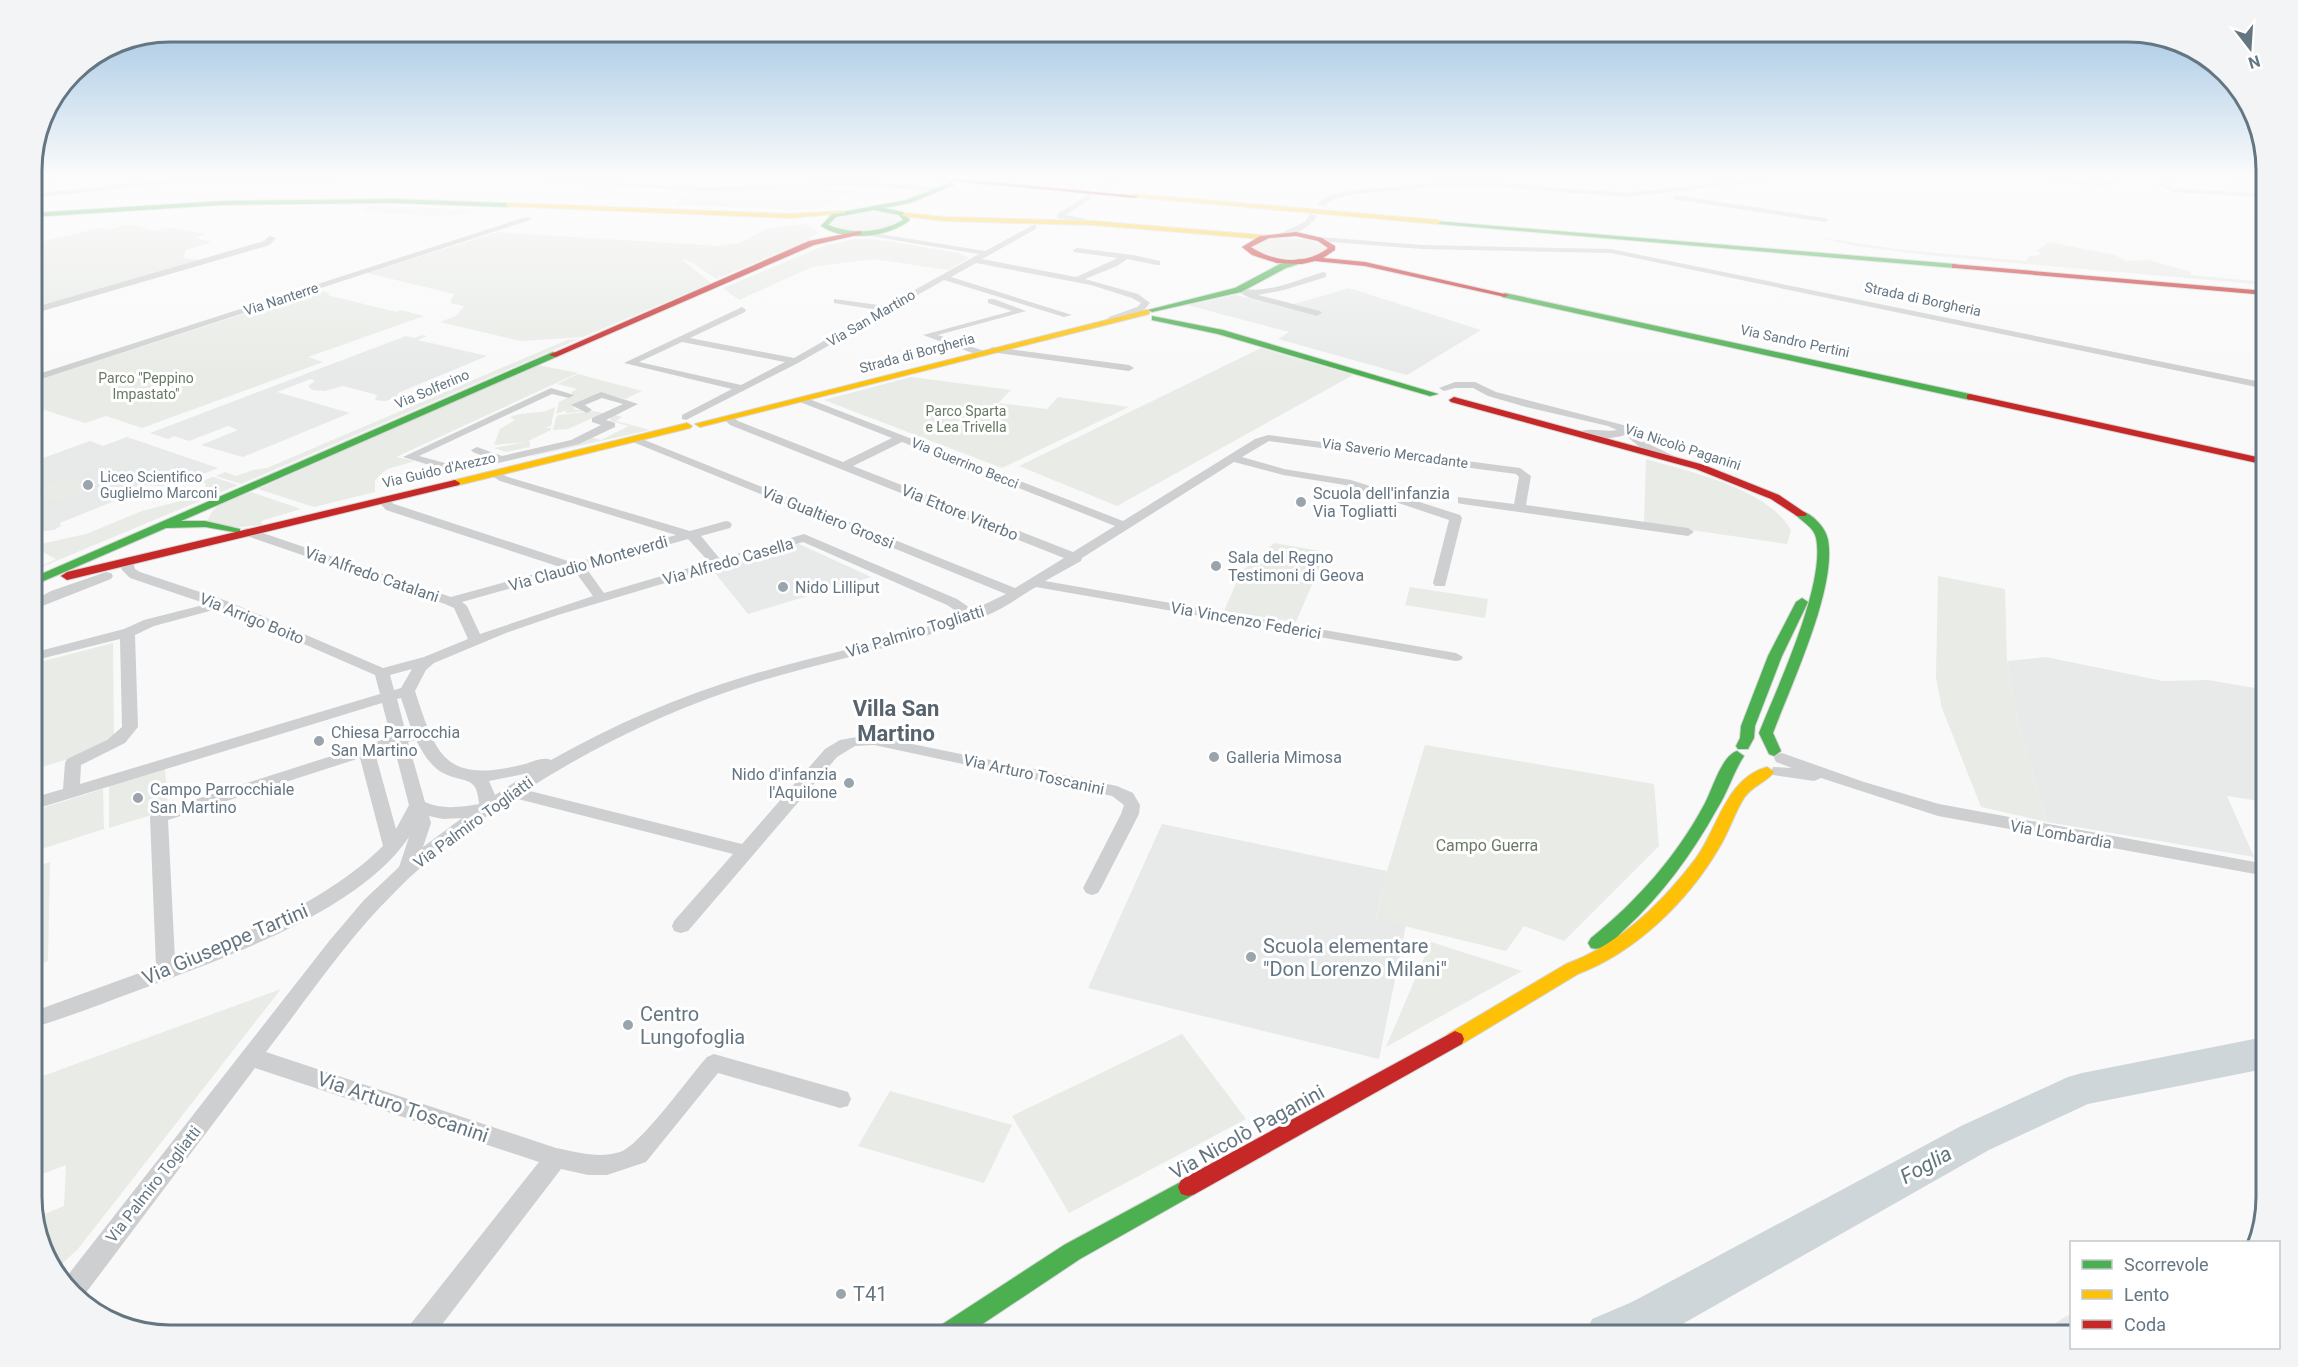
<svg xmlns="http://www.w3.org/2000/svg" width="2298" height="1367" font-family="Roboto,sans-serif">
	<rect width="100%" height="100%" fill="#f9f9f9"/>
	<g fill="#e8e9e9">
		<polygon points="779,188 856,191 813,210 673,205 694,191"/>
		<polygon points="1349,288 1481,330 1407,375 1278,339 1289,332 1187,305 1236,295 1284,307"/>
		<polygon points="423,335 427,336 418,340 487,356 398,393 397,398 385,401 375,400 377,395 343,386 325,391 312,390 308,386 315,381 311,379 277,392 350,413 243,457 201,445 238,430 228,426 189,441 174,436 168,439 150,433 406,336 414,338"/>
		<polygon points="127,437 218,468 191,479 172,481 163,486 143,485 136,488 142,490 60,523 61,526 54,530 35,532 42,525 32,521 32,462 90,441 103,446"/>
		<polygon points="797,543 871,577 748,614 711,568"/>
		<polygon points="2046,657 2163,681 2208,680 2266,690 2266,802 2227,796 2254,857 2047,822 2018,721 2007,661"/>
		<polygon points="1162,824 1387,871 1376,918 1406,925 1379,1059 1088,988"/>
		<polygon points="2071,1314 2071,1335 2039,1335 2063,1318"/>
	</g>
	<g fill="#e8ebe6">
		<path d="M 371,206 L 479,210 C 458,222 389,212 361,211 Z"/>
		<path d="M 875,211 L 897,216 L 899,221 C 880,231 850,237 831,224 L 833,219 Z"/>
		<polygon points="129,224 156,231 169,227 207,234 194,238 212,242 186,250 183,258 199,260 32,308 32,244 99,228 108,230"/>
		<polygon points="801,224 811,225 818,233 800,244 716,279 693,263 681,259 711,283 583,337 521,341 440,322 456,316 464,306 450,303 454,294 367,273 498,232 720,246 740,243 766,229"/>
		<polygon points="1813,236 1895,249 2026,261 2030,255 2036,256 2041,253 2036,251 2049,242 2115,255 2127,261 2149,260 2191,272 2190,275 2266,282 2266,285 1935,256 1855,246"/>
		<path d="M 1271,238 L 1307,239 L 1324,246 L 1325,249 C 1306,266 1277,258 1255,250 L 1254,244 Z"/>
		<polygon points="855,239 875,239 960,253 969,258 948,270 873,259 812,267 739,300 723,288 826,245"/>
		<polygon points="317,290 331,293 327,295 396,312 401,310 424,316 308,357 323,362 142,428 106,416 85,423 32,406 32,382"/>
		<polygon points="579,339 241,484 216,476 225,472 236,476 253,470 267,468 567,340"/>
		<polygon points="1261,348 1353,375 1117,506 1019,466"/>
		<polygon points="538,365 578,373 396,457 415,461 387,469 375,480 375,492 314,507 258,489"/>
		<polygon points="578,374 642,391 625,399 605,394 573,406 574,409 584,411 568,413 565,412 567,410 556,414 559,402 573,395 571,392 577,389 557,384"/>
		<polygon points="911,377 1011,390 998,403 1047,409 1058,397 1129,407 1002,468 824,400"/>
		<path d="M 555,407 L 551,426 L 544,428 L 551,428 L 551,430 L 528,441 L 530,442 L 530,447 L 506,452 L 494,448 L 526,442 L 494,445 L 500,429 L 515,420 L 510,417 C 527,410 539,416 555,407 Z"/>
		<polygon points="593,411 603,413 568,429 553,430 556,417 559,415"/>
		<polygon points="615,415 622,417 616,421 650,430 528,457 591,437 601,440 629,426 610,421 611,416"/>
		<path d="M 1646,459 C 1690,472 1767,488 1791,530 L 1787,544 L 1644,523 Z"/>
		<polygon points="213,477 238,485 32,571 56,559 39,550 32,550 32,546 86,534 142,511 192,498 205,489 206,484 202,481"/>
		<polygon points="65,478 92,488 58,502 32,491"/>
		<path d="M 251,492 L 301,509 L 261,521 L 262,525 L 230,528 L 207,523 C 211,503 233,499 251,492 Z"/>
		<polygon points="1274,543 1326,552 1296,622 1224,611 1241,572"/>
		<polygon points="1938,576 2005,589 2007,661 2018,721 2047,822 1981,807 1942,708 1936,678"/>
		<polygon points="1410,587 1488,599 1485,618 1405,605"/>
		<polygon points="113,643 114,737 68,759 32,770 32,664"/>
		<polygon points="1425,745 1654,784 1659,846 1564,941 1524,926 1506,951 1376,919 1387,871"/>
		<polygon points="165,769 168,810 109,828 109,786"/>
		<polygon points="103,789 104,829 32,852 32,811"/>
		<polygon points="50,862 48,961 32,966 32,868"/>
		<polygon points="1431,942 1522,971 1386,1047"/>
		<polygon points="281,989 78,1249 62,1264 51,1268 35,1218 64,1206 66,1165 32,1178 32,1080"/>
		<polygon points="1182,1034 1246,1119 1069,1213 1012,1116"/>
		<polygon points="890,1091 1012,1125 984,1183 858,1146"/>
	</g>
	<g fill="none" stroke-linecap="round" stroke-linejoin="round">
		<polygon fill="#ced6d9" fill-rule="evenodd" points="2254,1039 2266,1042 2266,1072 2254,1071 2088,1104 1989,1150 1663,1335 1585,1335 1592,1319 1632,1302 1961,1126 2068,1077 2082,1073"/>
		<defs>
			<g id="fast">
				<path d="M 952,182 L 954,185 L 910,203 L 884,208 L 903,212 L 910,220 C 888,238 845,242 821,226 L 832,214 L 906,200 ZM 874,210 L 899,215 L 903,220 C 880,233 853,235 828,225 L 836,217 Z"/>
				<polygon points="394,199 507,203 510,205 507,207 394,203 221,205 32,217 32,213 221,201"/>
				<polygon points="1436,221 1955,264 1959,266 1955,268 1438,224"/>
				<polygon points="1299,259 1302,259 1302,263 1286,268 1241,292 1152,312 1148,310 1235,288 1280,264"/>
				<polygon points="1505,293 1970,394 1975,397 1970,400 1502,297 1501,295"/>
				<polygon points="1152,316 1223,330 1438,394 1430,396 1218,334 1152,320"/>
				<polygon points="553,352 556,353 556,357 181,521 205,521 240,529 240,533 205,527 166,528 32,586 32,578"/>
				<path d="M 1801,511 C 1813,514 1826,528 1828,540 C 1837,588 1791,685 1773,733 L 1781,751 L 1774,756 L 1769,754 L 1759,733 C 1777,688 1826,584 1816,538 C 1814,527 1802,522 1795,514 Z"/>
				<polygon points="1802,598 1808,602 1782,656 1755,726 1754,738 1748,749 1738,749 1736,746 1740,738 1741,726 1768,656 1796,602"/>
				<path d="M 1737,751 L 1744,756 C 1733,773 1728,792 1717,809 C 1692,854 1663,894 1625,929 C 1616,938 1604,952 1591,948 L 1588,943 L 1591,938 C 1637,901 1676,857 1704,805 C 1712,791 1721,756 1737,751 Z"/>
				<polygon points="1188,1178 1195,1180 1198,1187 1195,1194 1080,1259 966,1335 935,1335 938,1327 1064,1245"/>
			</g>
			<g id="slow">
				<polygon points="1135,194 1438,220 1441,222 1438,224 1133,197"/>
				<polygon points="507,203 790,214 842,211 845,213 790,218 505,206"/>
				<polygon points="904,213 945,217 1093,221 1262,235 1265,237 1262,239 1093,225 945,221 902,216"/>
				<polygon points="1146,310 1149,310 1149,314 700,427 695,424"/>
				<polygon points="687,423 692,426 690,428 455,486 450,483 451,481"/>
				<path d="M 1767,767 L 1774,772 C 1767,782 1753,785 1744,798 C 1734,814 1729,832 1719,848 C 1688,901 1636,952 1578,974 L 1462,1044 L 1455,1047 L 1448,1044 L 1446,1039 L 1448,1034 L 1566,964 C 1619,945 1662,903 1696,858 C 1718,828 1726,778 1767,767 Z"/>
			</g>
			<g id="jam">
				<polygon points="932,179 958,179 1138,196 1135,198"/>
				<polygon points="860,231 862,234 814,245 556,357 549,355 809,241"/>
				<path d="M 1296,232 L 1322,238 L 1335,246 L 1335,250 L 1323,258 L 1365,262 L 1509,295 L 1505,297 L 1365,266 L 1315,261 L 1302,264 L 1277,263 L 1252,255 L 1242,247 L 1260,236 ZM 1296,236 L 1318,241 L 1328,248 C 1305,266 1273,262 1251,247 L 1269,238 Z"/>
				<polygon points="1952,264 2266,291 2266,295 1955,268 1952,268"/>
				<polygon points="1970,394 2266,459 2266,465 1967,399 1967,395"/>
				<polygon points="1454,397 1704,465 1779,495 1807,514 1805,516 1797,516 1771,499 1696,469 1451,402 1449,400"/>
				<polygon points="455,480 460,483 459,485 67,580 61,576 67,572"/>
				<polygon points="1455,1031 1462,1034 1464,1039 1462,1044 1195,1194 1188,1196 1181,1194 1178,1187 1181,1180"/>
			</g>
		</defs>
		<use href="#fast" stroke="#d5d6d7" stroke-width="2"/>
		<use href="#slow" stroke="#d5d6d7" stroke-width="2"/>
		<use href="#jam" stroke="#d5d6d7" stroke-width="2"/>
		<g fill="#cecfd0" fill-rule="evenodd">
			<polygon points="47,179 57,179 32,188 32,184"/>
			<polygon points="169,179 339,179 336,181 180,182 32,198 32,194"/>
			<polygon points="501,179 706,187 857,182 939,187 942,189 939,191 857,186 706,191"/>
			<polygon points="1112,179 1120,179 1109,186 1105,186 1105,184"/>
			<polygon points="1757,179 1780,179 1627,197 1512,188 1449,186 1354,194 1334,199 1324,206 1317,204 1329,195 1354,190 1449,182 1512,184 1627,193"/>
			<polygon points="2023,179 2100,182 2130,179 2100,186"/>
			<polygon points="2166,179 2175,179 2166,184 2173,188 2266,194 2266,198 2172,192 2157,184"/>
			<polygon points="2225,179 2266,184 2266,188 2228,181"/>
			<polygon points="1089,194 1092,198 1066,215 1087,219 1087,223 1057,218 1057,214"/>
			<polygon points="1675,195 1825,218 1829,220 1825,222 1672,199"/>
			<path d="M 1310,214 L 1317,216 C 1311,226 1290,240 1279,234 L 1305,222 Z"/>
			<polygon points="526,217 533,219 32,382 32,376"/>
			<path d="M 1033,225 L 1036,225 L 1036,229 L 982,259 L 1076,277 L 1118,258 L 1074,252 L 1073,250 L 1077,248 L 1133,255 L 1160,261 L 1160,265 L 1157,265 L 1127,259 L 1117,266 L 1085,279 L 1138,294 L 1150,303 L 1143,311 L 1112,322 L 1107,319 L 1109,317 L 1137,307 L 1141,303 L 1132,298 L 1091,285 L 976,263 L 951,277 L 1072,315 L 1064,317 L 944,280 L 798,363 L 686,420 L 682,419 L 682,415 L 732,389 L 624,363 L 742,307 L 746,310 L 745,312 L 690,338 L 794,358 L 878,310 L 834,303 L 834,299 L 886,306 L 979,254 L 864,235 L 861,235 L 861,231 L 985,251 ZM 682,342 L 785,362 L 741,385 L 639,362 Z"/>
			<polygon points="269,236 276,238 270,245 32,314 32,308 264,241"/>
			<polygon points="1320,237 1422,245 1611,249 2266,383 2266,389 1611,253 1422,249 1317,241 1317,237"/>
			<path d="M 1323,272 L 1326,273 L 1326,277 L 1284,290 L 1258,295 L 1320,311 L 1322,313 L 1317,316 L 1250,298 L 1234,290 L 1238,287 C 1265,296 1296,280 1323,272 Z"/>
			<polygon points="988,299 994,299 1026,311 938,335 984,351 984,355 978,355 923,335 1012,311 988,303"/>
			<polygon points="993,347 1129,365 1134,368 1129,371 990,352 990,348"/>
			<path d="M 1455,382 L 1475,382 L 1496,392 L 1627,426 L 1649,444 L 1676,457 L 1670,460 L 1666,459 L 1641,448 L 1625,435 C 1612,439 1588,441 1577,433 C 1587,426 1605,433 1617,430 L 1608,426 L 1526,407 L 1488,396 L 1473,388 L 1455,388 L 1444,391 L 1439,388 Z"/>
			<polygon points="551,388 574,395 569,398 552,394 419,456 456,466 490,459 473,452 471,450 477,447 502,456 571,440 601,425 592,422 592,418 623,404 602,398 585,405 592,410 587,413 571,405 601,392 638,404 606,420 615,423 615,427 579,444 456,473 403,457"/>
			<path d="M 804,397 L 1123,521 L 1255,439 L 1268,435 L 1520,468 L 1531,476 L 1526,505 L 1688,528 L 1694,532 L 1688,536 L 1462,504 L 1458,503 L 1458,497 L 1514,504 L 1519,477 L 1516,474 L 1269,441 L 1242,457 L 1284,469 L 1351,480 L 1460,515 L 1462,518 L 1445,586 L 1435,586 L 1433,583 L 1449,520 L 1345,485 L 1283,475 L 1234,462 L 1082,558 L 1081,561 L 1045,581 L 1456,653 L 1463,657 L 1461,660 L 1456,661 L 1036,587 C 1024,594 1014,601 1002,608 C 982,619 960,625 938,632 C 879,651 817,664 757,682 C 676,707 598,744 526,790 L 742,844 L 825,749 L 840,740 L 868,735 L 1117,786 L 1133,793 L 1140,805 L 1139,814 L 1101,888 L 1098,893 L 1092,895 L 1086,893 L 1083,888 L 1121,814 L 1124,805 L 1112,796 L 874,745 L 855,746 L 837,757 L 688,931 L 681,933 L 674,931 L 672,926 L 674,921 L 733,854 L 514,798 C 472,825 430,856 395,892 C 346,940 308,998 266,1052 L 556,1148 C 577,1152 599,1159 620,1152 C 640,1146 690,1076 707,1057 L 714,1054 L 848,1092 L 851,1099 L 848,1106 L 840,1108 L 718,1073 L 646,1162 L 607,1175 L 588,1175 L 561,1169 L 434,1335 L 405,1335 L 409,1326 L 539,1162 L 255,1068 L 82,1298 L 64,1280 L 330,940 L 364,900 L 399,867 L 409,837 C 359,912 221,959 139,990 C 104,1003 68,1017 32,1028 L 32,1012 L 156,967 L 150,817 L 153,813 L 391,737 L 382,703 L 32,810 L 32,798 L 63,789 L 65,763 L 67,759 L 107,740 L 122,727 L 120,639 L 32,661 L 32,653 L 124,629 L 144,620 L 207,604 L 130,578 L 122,570 L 120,561 L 127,557 L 132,558 L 135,569 L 140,572 L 227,601 L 383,668 L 424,657 L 468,639 L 454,608 L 445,604 L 244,535 L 242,532 L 244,529 L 248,528 L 451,597 L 560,567 L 386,510 L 377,500 L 383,496 L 394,504 L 574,563 L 676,535 L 500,481 L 489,474 L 495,471 L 508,477 L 690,531 L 726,521 L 730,522 L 732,525 L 730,528 L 701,536 L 720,559 L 804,534 L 957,599 L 973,610 L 1006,594 L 633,442 L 633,438 L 637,437 L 1015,588 L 1064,558 L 730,425 L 723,418 L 724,416 L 732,416 L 738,421 L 843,462 L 892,438 L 800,402 L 800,398 ZM 902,442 L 1115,526 L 1073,552 L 853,466 ZM 688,539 L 709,562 L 604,593 L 586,568 ZM 803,542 L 947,605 L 962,615 C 892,641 818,655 747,676 C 679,696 613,725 551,760 C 542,756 531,763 521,765 C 445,783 436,756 415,691 L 426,670 L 434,663 L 506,633 L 558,615 ZM 572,571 L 577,574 L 593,596 L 480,634 L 467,606 L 462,602 ZM 221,608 L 375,675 L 380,694 L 80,784 L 81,765 L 125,743 L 138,727 L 135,635 L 154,626 ZM 412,669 L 401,688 L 394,690 L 390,675 ZM 401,698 L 412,731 L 406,733 L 397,699 ZM 416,740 C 422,752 431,767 443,773 C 464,784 477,774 479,804 C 460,807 443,810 425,802 L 408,742 ZM 394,747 L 409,805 L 396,829 L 375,753 ZM 360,758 L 383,846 C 326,902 248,932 175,960 L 168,820 ZM 529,773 L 495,795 L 489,781 ZM 429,816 L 443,819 L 462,818 L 423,847 L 431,823 Z"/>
			<polygon points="106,572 111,573 113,576 111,579 32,610 32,601 51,591"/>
			<polygon points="1782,753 1864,782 1939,804 2266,864 2266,876 1938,816 1821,778 1814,781 1773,775 1771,771 1773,767 1792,768 1776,762 1774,758 1776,754"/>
		</g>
		<use href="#fast" fill="#4caf50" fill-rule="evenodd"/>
		<use href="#slow" fill="#ffc107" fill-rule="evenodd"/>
		<use href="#jam" fill="#c62828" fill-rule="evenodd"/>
	</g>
	<linearGradient id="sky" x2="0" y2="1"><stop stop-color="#9dc2e2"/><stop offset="0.48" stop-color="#fcfcfc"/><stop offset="1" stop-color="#fcfcfc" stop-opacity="0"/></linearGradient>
	<rect width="2298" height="370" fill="url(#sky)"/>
	<g fill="#99a4ac" stroke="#fff" stroke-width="2">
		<circle cx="88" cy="485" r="6"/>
		<circle cx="1301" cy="502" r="6"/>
		<circle cx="1216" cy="566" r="6"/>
		<circle cx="783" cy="587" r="6"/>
		<circle cx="319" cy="741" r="6"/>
		<circle cx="1214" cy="757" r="6"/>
		<circle cx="849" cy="783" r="6"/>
		<circle cx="138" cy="798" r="6"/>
		<circle cx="1251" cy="957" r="6"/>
		<circle cx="628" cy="1025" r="6"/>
		<circle cx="841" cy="1294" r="6"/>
	</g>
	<g text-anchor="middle" stroke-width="6" stroke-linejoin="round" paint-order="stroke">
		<g font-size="14" fill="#657683" stroke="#fff">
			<text transform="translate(281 299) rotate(-18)" y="5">Via Nanterre</text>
			<text transform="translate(1923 299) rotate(12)" y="5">Strada di Borgheria</text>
			<text transform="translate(871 318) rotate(-30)" y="5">Via San Martino</text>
			<text transform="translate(1795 341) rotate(12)" y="5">Via Sandro Pertini</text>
			<text transform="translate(917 353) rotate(-15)" y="5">Strada di Borgheria</text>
			<text transform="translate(432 389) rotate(-23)" y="5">Via Solferino</text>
			<text transform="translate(1683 447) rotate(18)" y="5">Via Nicolò Paganini</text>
			<text transform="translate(1395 453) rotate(8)" y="5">Via Saverio Mercadante</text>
			<text transform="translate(965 463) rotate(22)" y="5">Via Guerrino Becci</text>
			<text transform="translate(439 470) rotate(-13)" y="5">Via Guido d'Arezzo</text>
		</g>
		<g font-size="14" fill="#687a64" stroke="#fff">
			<text x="146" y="383">Parco "Peppino<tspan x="146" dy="16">Impastato"</tspan></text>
			<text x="966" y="416">Parco Sparta<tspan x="966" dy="16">e Lea Trivella</tspan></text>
		</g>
		<g font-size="14" fill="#657683" stroke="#fff" text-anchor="start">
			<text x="100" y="482">Liceo Scientifico<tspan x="100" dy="16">Guglielmo Marconi</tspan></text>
		</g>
		<g font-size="16" fill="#657683" stroke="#fff" text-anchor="start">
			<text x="1313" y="499">Scuola dell'infanzia<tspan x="1313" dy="18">Via Togliatti</tspan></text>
			<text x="1228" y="563">Sala del Regno<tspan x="1228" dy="18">Testimoni di Geova</tspan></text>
			<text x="795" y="593">Nido Lilliput</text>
			<text x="331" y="738">Chiesa Parrocchia<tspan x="331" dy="18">San Martino</tspan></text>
			<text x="1226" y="763">Galleria Mimosa</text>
			<text x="837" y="780" text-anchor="end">Nido d'infanzia<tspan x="837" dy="18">l'Aquilone</tspan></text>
			<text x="150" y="795">Campo Parrocchiale<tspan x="150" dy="18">San Martino</tspan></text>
		</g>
		<g font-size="16" fill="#657683" stroke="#fff">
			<text transform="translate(960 512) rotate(22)" y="6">Via Ettore Viterbo</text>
			<text transform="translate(828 517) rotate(22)" y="6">Via Gualtiero Grossi</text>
			<text transform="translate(728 561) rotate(-16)" y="6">Via Alfredo Casella</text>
			<text transform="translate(588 563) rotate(-16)" y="6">Via Claudio Monteverdi</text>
			<text transform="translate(372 574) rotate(19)" y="6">Via Alfredo Catalani</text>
			<text transform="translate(252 618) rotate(22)" y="6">Via Arrigo Boito</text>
			<text transform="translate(1246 620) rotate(10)" y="6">Via Vincenzo Federici</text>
			<text transform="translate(915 631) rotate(-17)" y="6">Via Palmiro Togliatti</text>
			<text transform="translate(1034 774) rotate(12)" y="6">Via Arturo Toscanini</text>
			<text transform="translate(473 822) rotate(-36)" y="6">Via Palmiro Togliatti</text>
			<text transform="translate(2061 834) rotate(10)" y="6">Via Lombardia</text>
			<text transform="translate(153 1184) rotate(-52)" y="6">Via Palmiro Togliatti</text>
		</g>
		<g font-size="16" fill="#687a64" stroke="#fff">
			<text x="1487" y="851">Campo Guerra</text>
		</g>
		<g font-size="20" fill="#657683" stroke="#fff">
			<text transform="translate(225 944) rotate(-23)" y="7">Via Giuseppe Tartini</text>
			<text transform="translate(403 1107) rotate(19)" y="7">Via Arturo Toscanini</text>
			<text transform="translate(1247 1132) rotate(-29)" y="7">Via Nicolò Paganini</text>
		</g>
		<g font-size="20" fill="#657683" stroke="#fff" text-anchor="start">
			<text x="1263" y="953">Scuola elementare<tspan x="1263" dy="23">"Don Lorenzo Milani"</tspan></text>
			<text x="640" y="1021">Centro<tspan x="640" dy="23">Lungofoglia</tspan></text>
			<text x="853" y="1301">T41</text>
		</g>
		<g font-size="21" font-style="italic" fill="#60757c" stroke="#fff">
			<text transform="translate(1926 1165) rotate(-29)" y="7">Foglia</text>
		</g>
		<g font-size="22" font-weight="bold" fill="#57646e" stroke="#fff">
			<text x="896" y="716">Villa San<tspan x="896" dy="25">Martino</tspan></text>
		</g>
	</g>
	<path d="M0 0H2298V1367H0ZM170 42H2128A128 128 0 0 1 2256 170V1197A128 128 0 0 1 2128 1325H170A128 128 0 0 1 42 1197V170A128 128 0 0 1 170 42Z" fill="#f3f4f5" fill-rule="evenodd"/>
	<path fill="none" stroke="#657683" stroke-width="3" d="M170 42H2128A128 128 0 0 1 2256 170V1197A128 128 0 0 1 2128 1325H170A128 128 0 0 1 42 1197V170A128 128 0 0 1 170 42Z"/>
	<rect x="2070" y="1241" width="210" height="108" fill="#ffffff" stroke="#c1c8cd" stroke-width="1.5"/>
	<rect x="2082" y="1260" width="30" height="9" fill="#4caf50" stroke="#c1c8cd" stroke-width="1.5"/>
	<text x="2124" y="1271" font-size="18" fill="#657683">Scorrevole</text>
	<rect x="2082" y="1290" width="30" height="9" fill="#ffc107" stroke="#c1c8cd" stroke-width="1.5"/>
	<text x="2124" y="1301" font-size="18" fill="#657683">Lento</text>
	<rect x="2082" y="1320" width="30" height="9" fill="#c62828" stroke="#c1c8cd" stroke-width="1.5"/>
	<text x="2124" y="1331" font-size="18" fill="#657683">Coda</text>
	<g transform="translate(2250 48) rotate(163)" stroke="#ffffff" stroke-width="4.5" paint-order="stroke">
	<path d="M0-4.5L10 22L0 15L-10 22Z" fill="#657683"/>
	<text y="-9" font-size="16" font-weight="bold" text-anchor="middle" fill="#657683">N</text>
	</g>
</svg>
